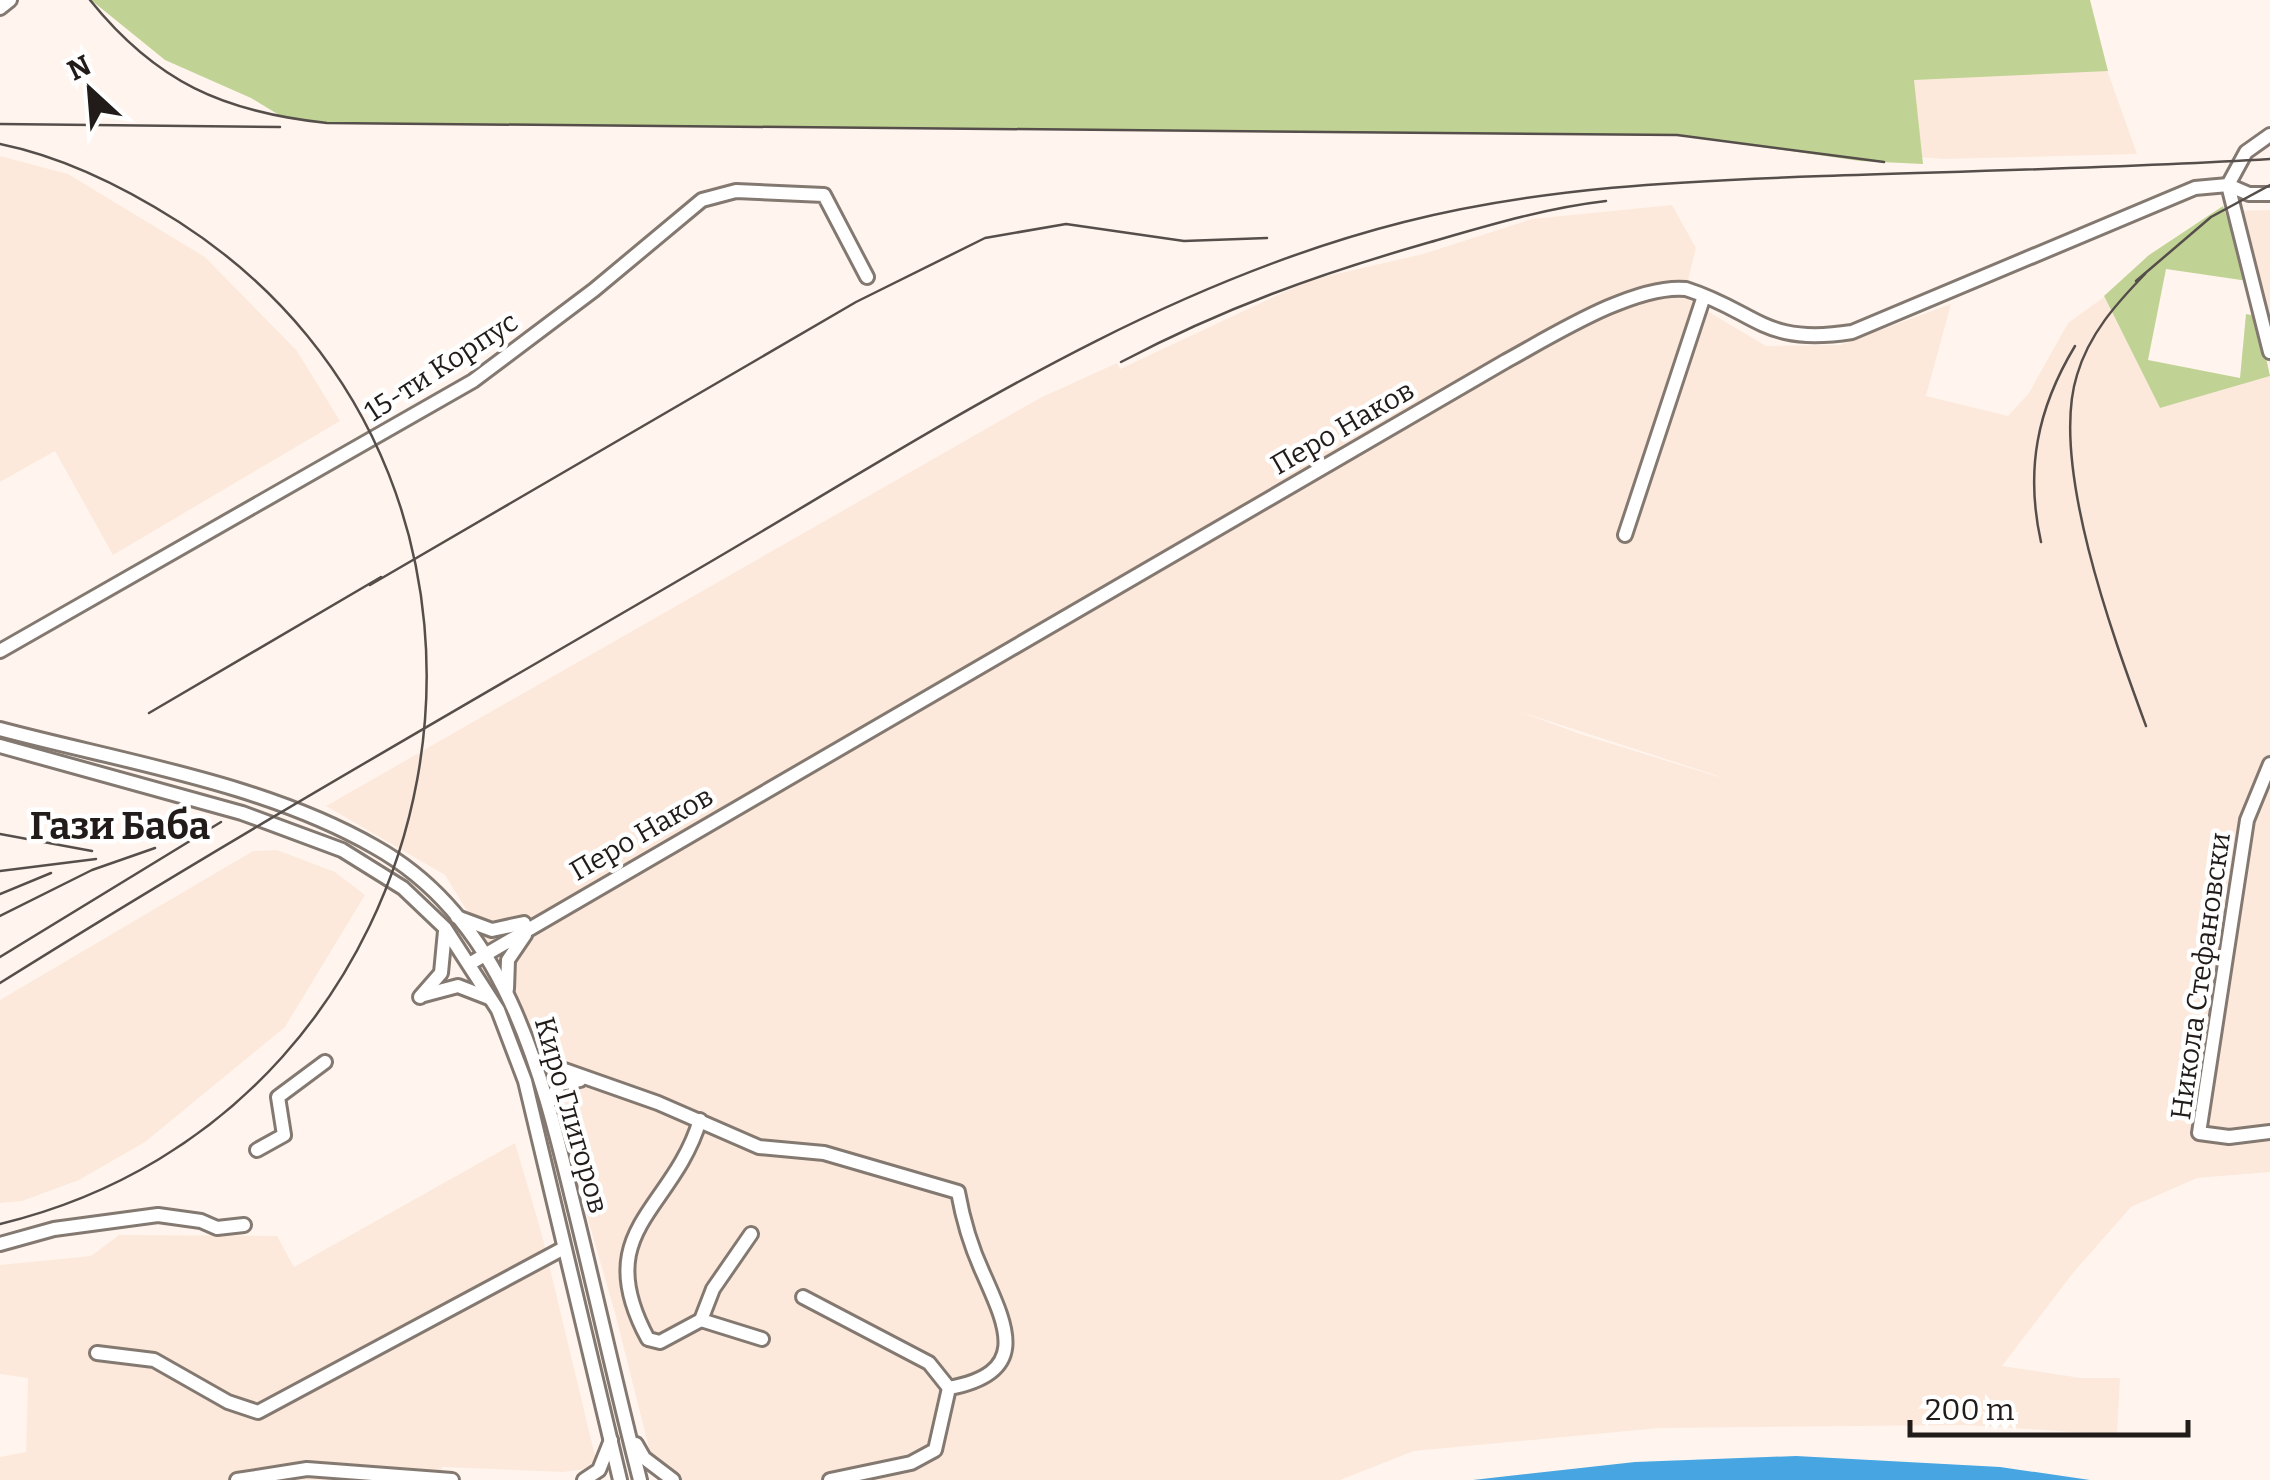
<svg xmlns="http://www.w3.org/2000/svg" width="2270" height="1480" font-family="Bitter,serif">
	<rect width="100%" height="100%" fill="#fff5ee"/>
	<g fill="#fce9db" fill-rule="evenodd">
		<polygon points="2090,0 2096,39 2137,154 1944,159 1843,152 1796,21"/>
		<polygon points="0,156 68,174 205,257 297,351 340,421 113,555 55,451 0,482"/>
		<path d="M 1672,205 L 1696,248 L 1684,297 L 1766,346 L 1840,345 L 1951,304 L 1926,396 L 2008,416 L 2029,393 L 2068,323 L 2104,297 L 2160,408 L 2270,376 L 2270,1172 L 2197,1178 L 2131,1207 L 2073,1273 L 2002,1366 L 2081,1378 L 2120,1378 L 2117,1435 L 1966,1425 L 1660,1428 L 1414,1451 L 1340,1480 L 657,1480 L 615,1313 L 554,1101 L 513,985 L 445,875 L 326,806 L 1040,398 L 1117,363 L 1120,369 L 1310,280 L 1423,254 L 1532,219 ZM 1518,711 L 1718,776 L 1719,777 L 1580,734 Z"/>
		<polygon points="2270,210 2270,366 2231,222 2233,211"/>
		<polygon points="277,850 335,872 365,895 285,1027 145,1142 79,1180 22,1201 0,1203 0,1000 253,851"/>
		<polygon points="515,1143 541,1231 596,1460 586,1469 563,1472 442,1467 441,1480 0,1480 0,1457 26,1452 28,1378 0,1374 0,1265 91,1256 119,1235 277,1236 294,1267"/>
	</g>
	<g fill="#c0d394">
		<polygon points="91,0 2090,0 2108,71 1914,80 1923,164 1860,161 1677,135 327,123 284,118 251,98 165,60"/>
		<polygon points="2223,206 2248,281 2166,269 2148,360 2240,378 2246,314 2257,316 2270,376 2160,408 2104,296 2149,255"/>
	</g>
	<polygon fill="#47a5e2" points="1796,1456 2000,1467 2090,1480 1473,1480 1635,1462"/>
	<g fill="none" stroke-linecap="round" stroke-linejoin="round">
		<defs>
			<g id="minor">
				<polyline points="0,8 10,0"/>
				<polyline points="2270,135 2246,152 2228,185 2270,352"/>
				<polyline points="1625,535 1704,296"/>
				<polyline points="0,651 473,381 594,290 702,200 736,191 824,195 867,277"/>
				<path d="M 0,729 C 124,762 263,783 375,847 C 511,923 544,1084 578,1222 C 599,1308 618,1394 640,1480"/>
				<polyline points="0,746 242,813 342,850 403,888 445,928 498,1010 525,1081 620,1480"/>
				<polyline points="2270,764 2247,820 2199,1133 2229,1137 2270,1132"/>
				<polyline points="457,917 492,930 524,923"/>
				<path d="M 471,963 L 1506,361 C 1552,336 1634,284 1686,289 C 1758,312 1763,346 1852,332 L 2195,188 L 2228,185 L 2249,194 L 2270,194"/>
				<polyline points="507,989 508,960 525,935"/>
				<polyline points="424,995 458,986 489,998"/>
				<polyline points="420,997 441,973 445,931"/>
				<path d="M 536,1060 L 658,1103 L 759,1147 L 824,1153 L 958,1192 C 963,1220 971,1247 983,1273 C 1008,1329 1029,1373 949,1388 L 935,1450 L 911,1463 L 830,1480"/>
				<polyline points="548,1103 560,1084 580,1080"/>
				<path d="M 700,1120 C 672,1212 589,1230 648,1339 L 660,1342 L 701,1320 L 713,1289 L 751,1234"/>
				<polyline points="257,1150 284,1135 278,1097 325,1062"/>
				<polyline points="0,1244 54,1229 158,1215 201,1221 217,1228 244,1225"/>
				<polyline points="803,1297 929,1363 949,1388"/>
				<polyline points="701,1320 762,1339"/>
				<polyline points="97,1353 154,1360 228,1402 258,1412 564,1248"/>
				<polyline points="636,1444 644,1458 673,1480"/>
				<polyline points="237,1480 307,1469 452,1480"/>
				<polyline points="584,1480 599,1470 611,1440"/>
			</g>
		</defs>
		<use href="#minor" stroke="#847971" stroke-width="18"/>
		<use href="#minor" stroke="#fff" stroke-width="12"/>
		<g stroke="#554e4a" stroke-width="2.5">
			<path d="M 90,0 C 156,82 223,112 327,123 L 1677,135 L 1884,162"/>
			<polyline points="0,124 280,127"/>
			<path d="M 0,144 C 64,157 124,187 179,222 C 586,484 467,1112 0,1224"/>
			<path d="M 2145,274 C 2116,304 2089,334 2077,375 C 2049,464 2114,639 2146,726"/>
			<polyline points="2136,281 2211,217 2270,185"/>
			<path d="M 1121,362 C 1224,308 1316,275 1427,243 C 1486,226 1545,208 1606,201"/>
			<path d="M 2041,542 C 2025,470 2037,409 2075,346"/>
			<polyline points="370,585 856,302 985,238 1066,224 1184,241 1267,238"/>
			<polyline points="149,713 381,577"/>
			<polyline points="0,834 92,851"/>
			<polyline points="0,871 96,859"/>
			<polyline points="0,894 51,873"/>
			<polyline points="0,916 92,870 155,848"/>
			<polyline points="0,957 221,822"/>
			<path d="M 0,983 C 231,838 469,703 705,565 C 929,434 1150,286 1404,222 C 1542,187 1682,181 1823,176 C 1972,171 2121,168 2270,159"/>
		</g>
	</g>
	<g text-anchor="middle" stroke-width="9" stroke-linejoin="round" paint-order="stroke">
		<g font-size="28" fill="#211c19" stroke="#fff">
			<text transform="translate(441 366) rotate(-33)" y="10">15-ти Корпус</text>
			<text transform="translate(1342 427) rotate(-30)" y="10">Перо Наков</text>
			<text transform="translate(641 833) rotate(-30)" y="10">Перо Наков</text>
			<text transform="translate(2200 976) rotate(-82)" y="10">Никола Стефановски</text>
			<text transform="translate(572 1115) rotate(74)" y="10">Киро Глигоров</text>
		</g>
		<g font-size="38" font-weight="bold" fill="#211c19" stroke="#fff">
			<text x="120" y="839">Гази Баба</text>
		</g>
	</g>
	<g transform="translate(90 90) rotate(334)" stroke="#ffffff" stroke-width="8" paint-order="stroke">
	<path d="M0-8L18 38L0 25L-18 38Z" fill="#211c19"/>
	<text y="-15" font-size="28" font-weight="bold" text-anchor="middle" fill="#211c19">N</text>
	</g>
	<path d="M1910 1420v15h278v-15" fill="none" stroke="#211c19" stroke-width="5"/>
	<text x="1925" y="1420" font-size="30" fill="#211c19" stroke="#ffffff" stroke-width="8" paint-order="stroke">200 m</text>
</svg>
